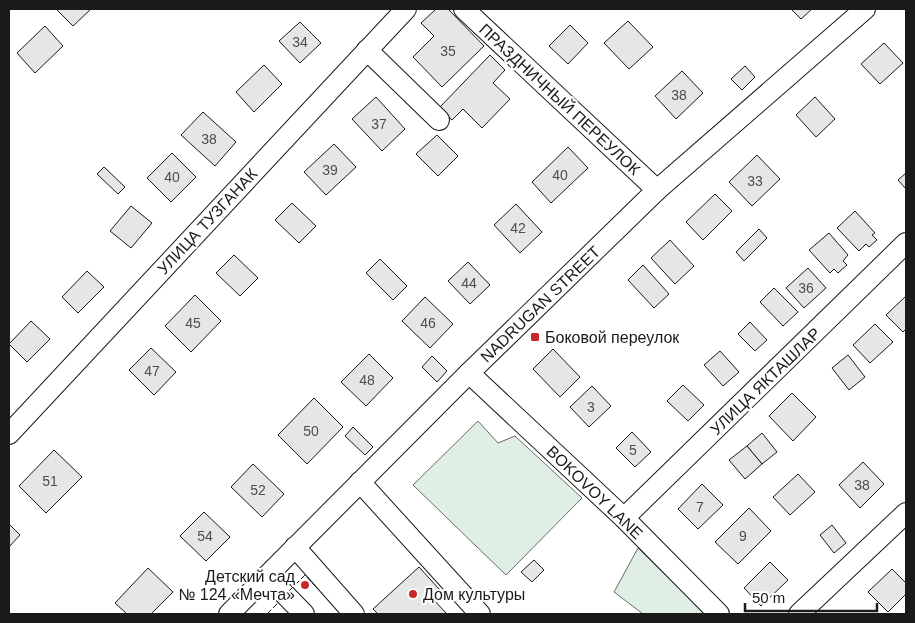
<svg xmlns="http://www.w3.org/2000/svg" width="915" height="623" font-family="Arial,sans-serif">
	<rect width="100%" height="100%" fill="#fff"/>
	<g fill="#e0efe3" stroke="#6a6a6a">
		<polygon points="478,421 498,443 515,436 582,498 506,575 413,485"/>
		<polygon points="638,548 706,614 643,614 614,592"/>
	</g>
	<g fill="#e6e6e6" stroke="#1a1a1a">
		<polygon points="56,9 91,9 73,26"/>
		<polygon points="436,9 448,9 484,46 442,87 413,57 434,36 421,23"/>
		<polygon points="791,9 812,9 801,19"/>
		<polygon points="628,21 653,47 629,69 604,43"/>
		<polygon points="300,22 321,43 300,63 279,41"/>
		<polygon points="570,25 588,43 568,64 549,46"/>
		<polygon points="45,26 63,46 35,73 17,53"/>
		<polygon points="884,43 903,63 880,84 861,64"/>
		<polygon points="490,55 505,70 493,83 510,99 482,128 463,109 452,120 439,108"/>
		<polygon points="264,65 282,84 254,112 236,92"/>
		<polygon points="745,66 755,77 742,90 731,79"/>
		<polygon points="682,71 703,93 676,119 655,96"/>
		<polygon points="376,97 405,129 382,151 352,119"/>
		<polygon points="815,97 835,119 816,137 796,115"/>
		<polygon points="203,112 236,142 215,166 181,135"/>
		<polygon points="437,135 458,156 438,176 416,154"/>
		<polygon points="334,144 356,167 326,195 304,172"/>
		<polygon points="568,147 588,168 551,203 532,182"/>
		<polygon points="172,153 196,177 171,202 147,178"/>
		<polygon points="757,155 780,179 752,206 729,182"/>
		<polygon points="104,167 125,187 118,194 97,174"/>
		<polygon points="906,173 906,189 898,180"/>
		<polygon points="715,194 732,211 703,240 686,222"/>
		<polygon points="292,203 316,226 299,243 275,220"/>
		<polygon points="516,204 542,232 520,253 494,225"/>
		<polygon points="131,206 152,223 131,248 110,231"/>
		<polygon points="855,211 875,233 872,235 877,240 869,247 866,244 859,251 837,228"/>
		<polygon points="759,229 767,238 744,261 736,252"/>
		<polygon points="829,233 848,255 843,261 847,265 838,273 834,269 830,273 809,250"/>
		<polygon points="670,240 694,266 675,284 651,258"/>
		<polygon points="234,255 258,278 240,296 216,273"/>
		<polygon points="380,259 407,286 393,300 366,273"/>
		<polygon points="468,262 490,285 470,304 448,281"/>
		<polygon points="643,265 669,294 654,308 628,280"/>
		<polygon points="808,268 826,288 804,308 786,288"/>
		<polygon points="87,271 104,287 78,313 62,297"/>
		<polygon points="774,288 798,312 783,326 760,302"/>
		<polygon points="195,295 221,321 191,352 165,326"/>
		<polygon points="906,296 906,329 903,332 886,315"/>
		<polygon points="425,297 453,324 430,348 402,321"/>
		<polygon points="31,321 50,339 27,362 9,344"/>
		<polygon points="750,322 767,340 755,351 738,334"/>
		<polygon points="875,324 893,342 870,363 853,345"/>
		<polygon points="151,348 176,372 154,395 129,370"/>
		<polygon points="553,349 580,377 560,397 533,369"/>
		<polygon points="720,351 739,372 723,386 704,365"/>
		<polygon points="369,354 393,378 366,406 341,382"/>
		<polygon points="848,355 865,377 849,390 832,368"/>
		<polygon points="432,356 447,371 437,382 422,367"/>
		<polygon points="683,385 704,405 688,421 667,401"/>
		<polygon points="592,386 611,406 589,427 570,407"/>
		<polygon points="792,393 816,417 793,441 769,416"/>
		<polygon points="314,398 343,427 307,464 278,435"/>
		<polygon points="353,427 373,447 365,455 345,436"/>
		<polygon points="632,432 651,452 635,467 616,448"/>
		<polygon points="762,433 777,452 762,464 747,446"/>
		<polygon points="747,446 762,464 745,479 729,460"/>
		<polygon points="54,450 82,477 46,513 19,486"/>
		<polygon points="863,462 884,484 860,508 839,485"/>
		<polygon points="253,464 284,494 262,517 231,487"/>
		<polygon points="798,474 815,492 790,515 773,497"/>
		<polygon points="702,484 723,505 698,529 678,509"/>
		<polygon points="749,508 771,531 738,564 715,542"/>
		<polygon points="204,512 230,537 206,561 180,536"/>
		<polygon points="9,524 20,535 9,547"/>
		<polygon points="832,525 846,543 834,553 820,535"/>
		<polygon points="534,560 544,570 532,582 521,572"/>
		<polygon points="770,562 788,580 761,606 744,588"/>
		<polygon points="419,567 440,590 432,598 447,614 378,614 373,609"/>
		<polygon points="148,568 173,592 151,614 127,614 115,603"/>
		<polygon points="892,569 906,583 906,594 888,612 868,592"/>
	</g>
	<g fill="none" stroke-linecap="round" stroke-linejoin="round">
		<defs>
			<g id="minor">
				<polyline points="464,9 657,190"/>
				<polyline points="367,50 439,120"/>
				<polyline points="469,373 624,518 719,614"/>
				<polyline points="9,434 406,9"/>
				<polyline points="360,482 480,614"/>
				<polyline points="624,518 906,243"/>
				<polyline points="295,547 354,614"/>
				<polyline points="267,576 304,614"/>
				<polyline points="229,614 469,373 657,190 865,9"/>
				<polyline points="799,614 906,513"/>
			</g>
		</defs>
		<use href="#minor" stroke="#1a1a1a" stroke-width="22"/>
		<use href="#minor" stroke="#fff" stroke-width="20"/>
		<g stroke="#1a1a1a" stroke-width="1" stroke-dasharray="6 2.5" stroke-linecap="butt">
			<polyline points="289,591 305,575 317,588"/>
			<polyline points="267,614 281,600"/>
		</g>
	</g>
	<g fill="#c62828" stroke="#fff" stroke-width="2">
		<rect x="530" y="332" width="10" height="10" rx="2.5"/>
		<circle cx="305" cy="585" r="5"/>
		<circle cx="413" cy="594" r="5"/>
	</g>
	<g text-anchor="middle" stroke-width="4" stroke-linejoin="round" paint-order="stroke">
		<g font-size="14" fill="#4d4d4d">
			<text x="300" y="47">34</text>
			<text x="448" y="56">35</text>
			<text x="679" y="100">38</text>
			<text x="379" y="129">37</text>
			<text x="209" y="144">38</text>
			<text x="330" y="175">39</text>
			<text x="560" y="180">40</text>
			<text x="172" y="182">40</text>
			<text x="755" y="186">33</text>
			<text x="518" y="233">42</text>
			<text x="469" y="288">44</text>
			<text x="806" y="293">36</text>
			<text x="193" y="328">45</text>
			<text x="428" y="328">46</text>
			<text x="152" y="376">47</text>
			<text x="367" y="385">48</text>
			<text x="591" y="412">3</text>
			<text x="311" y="436">50</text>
			<text x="633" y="455">5</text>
			<text x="50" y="486">51</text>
			<text x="862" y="490">38</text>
			<text x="258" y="495">52</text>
			<text x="700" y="512">7</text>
			<text x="205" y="541">54</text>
			<text x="743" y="541">9</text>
		</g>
		<g font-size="16" fill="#1a1a1a" stroke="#fff">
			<text transform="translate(560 99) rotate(43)" y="6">ПРАЗДНИЧНЫЙ ПЕРЕУЛОК</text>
			<text transform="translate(207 221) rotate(-47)" y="6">УЛИЦА ТУЗГАНАК</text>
			<text transform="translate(540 304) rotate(-44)" y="6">NADRUGAN STREET</text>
			<text transform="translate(765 381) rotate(-44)" y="6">УЛИЦА ЯКТАШЛАР</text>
			<text transform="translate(595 492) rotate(44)" y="6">BOKOVOY LANE</text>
		</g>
		<g font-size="16" fill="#1a1a1a" stroke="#fff" text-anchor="start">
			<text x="545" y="343">Боковой переулок</text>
			<text x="295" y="582" text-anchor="end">Детский сад<tspan x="295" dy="18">№ 124 «Мечта»</tspan></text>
			<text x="423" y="600">Дом культуры</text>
		</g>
	</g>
	<rect width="915" height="623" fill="none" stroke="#1a1a1a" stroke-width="20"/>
	<path d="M745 603v8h132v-8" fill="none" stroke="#1a1a1a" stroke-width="2.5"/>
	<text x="752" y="603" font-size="15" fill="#1a1a1a" stroke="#ffffff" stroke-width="4" paint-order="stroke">50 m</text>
</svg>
